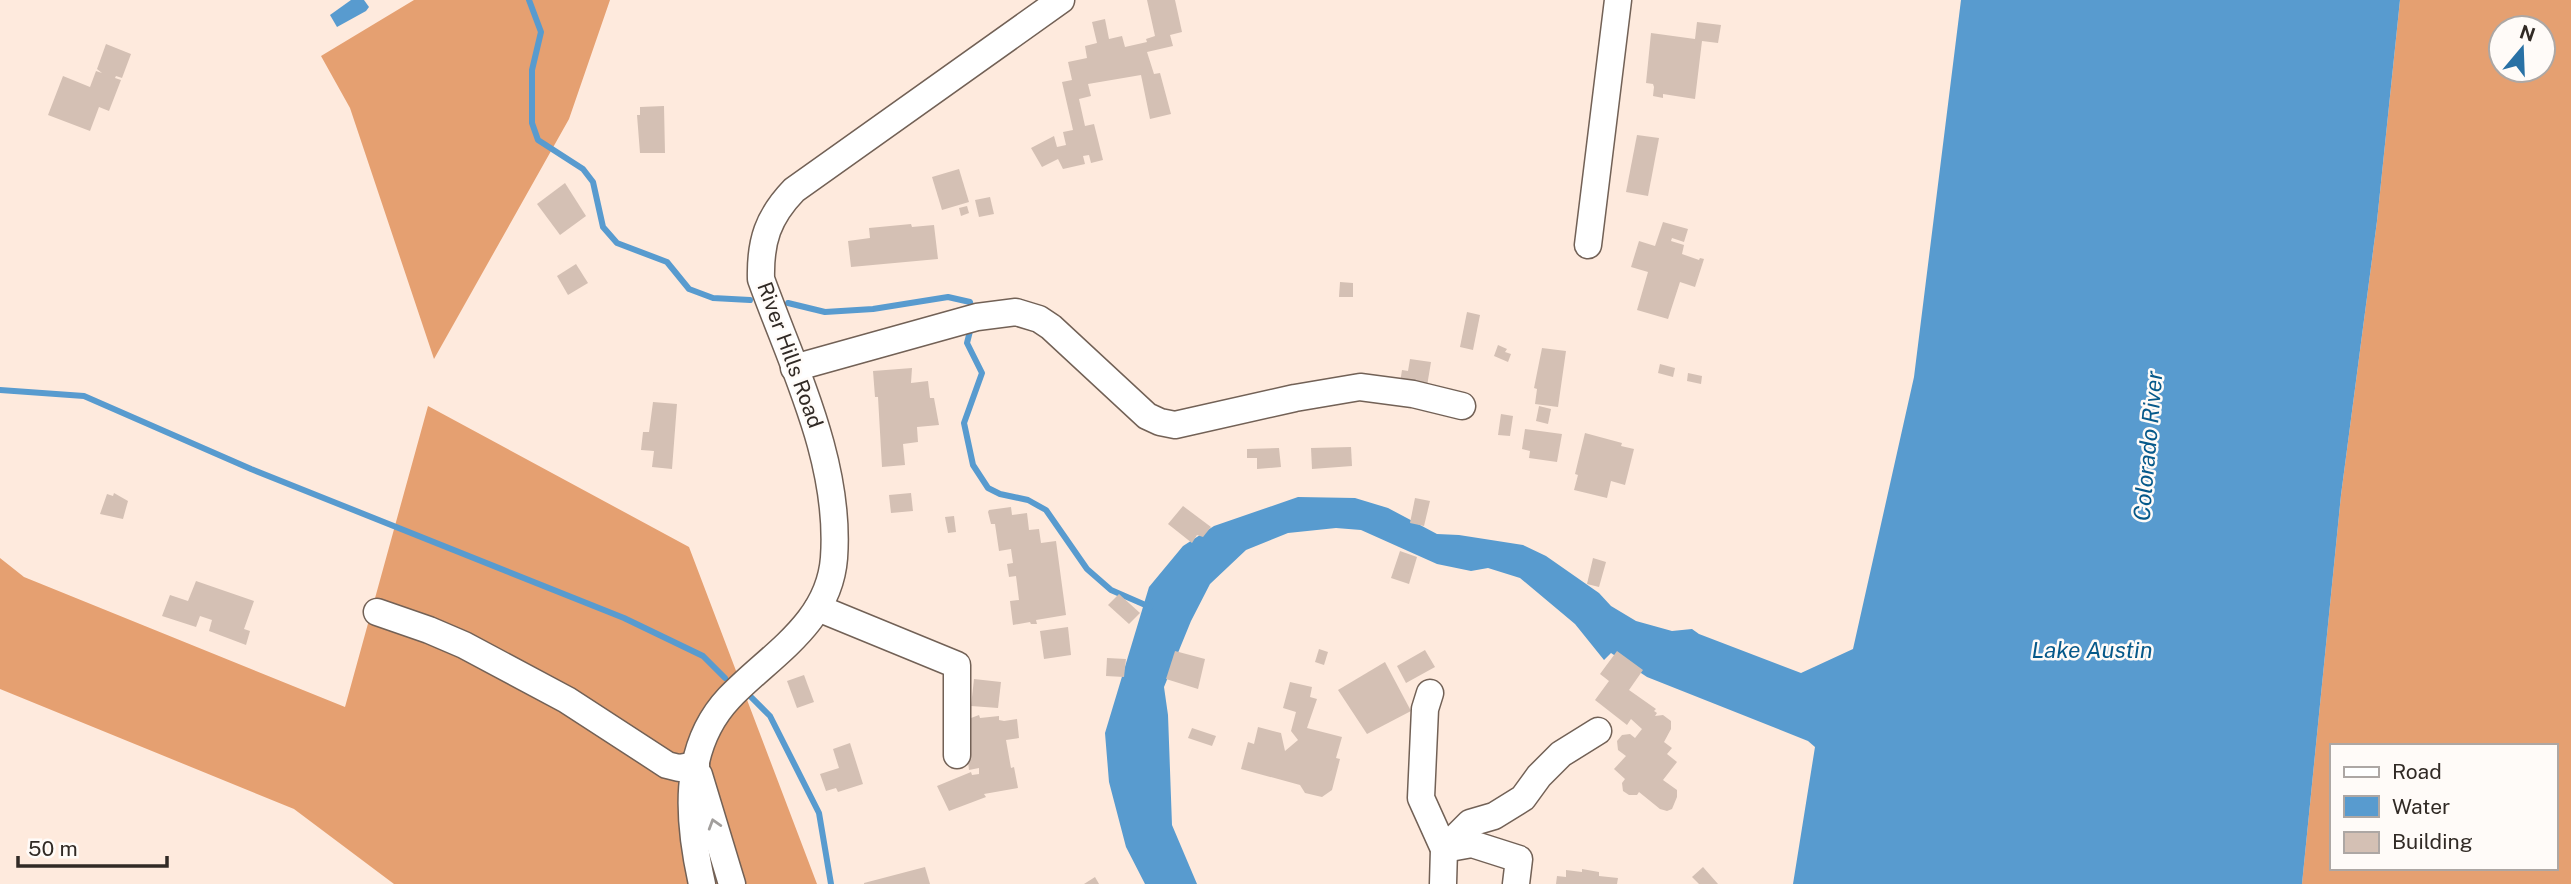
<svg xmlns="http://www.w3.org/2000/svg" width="2571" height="884" font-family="'Public Sans',sans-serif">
	<rect width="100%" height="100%" fill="#feeadd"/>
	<g fill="#e5a071" fill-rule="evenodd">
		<polygon points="414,0 610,0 569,119 434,359 350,108 321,56"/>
		<path d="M 2400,0 L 2571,0 L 2571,884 L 2302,884 L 2341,495 L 2377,221 ZM 2501,28 L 2543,28 L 2543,70 L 2501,70 ZM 2331,746 L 2555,746 L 2555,868 L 2331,868 Z"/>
		<polygon points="428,406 689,547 817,884 394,884 294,809 0,689 0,558 24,577 345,707"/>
	</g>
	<g fill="#589bcf">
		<polygon points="351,0 364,0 369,7 366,11 337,27 330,15"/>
		<polygon points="1961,0 2400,0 2377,221 2341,495 2302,884 1793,884 1815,747 1808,741 1647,677 1611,653 1604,660 1575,624 1520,578 1488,568 1471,571 1437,564 1361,530 1336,528 1288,533 1246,550 1210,584 1191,621 1164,687 1168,715 1172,825 1197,884 1145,884 1126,847 1109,782 1105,733 1149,587 1183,546 1214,526 1298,497 1355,498 1388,508 1437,534 1459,535 1523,545 1546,556 1599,593 1611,606 1636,621 1672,631 1692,629 1699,634 1801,673 1853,649 1914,377"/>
	</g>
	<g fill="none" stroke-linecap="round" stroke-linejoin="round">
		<g stroke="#589bcf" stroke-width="6">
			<polyline points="529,0 541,32 532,70 532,123 538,140 583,169 593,182 603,227 617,243 667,262 689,289 713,298 750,300"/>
			<polyline points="788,303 825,312 873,309 948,297 970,302 972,310"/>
			<polyline points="971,327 967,343 982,373 964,423 973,465 988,488 1000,494 1028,500 1046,510 1087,569 1111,590 1150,607"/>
			<polyline points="0,390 84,396 251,469 624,618 703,656 725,678"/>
			<polyline points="748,694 770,716 819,813 831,884"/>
		</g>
	</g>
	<g fill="#d4c0b4">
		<polygon points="1147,0 1175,0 1182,32 1170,35 1173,46 1147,52 1154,74 1160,73 1171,114 1150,119 1141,75 1088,84 1091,96 1079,99 1085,126 1094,124 1103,160 1091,163 1089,155 1083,156 1085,164 1063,169 1058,159 1042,167 1031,148 1054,136 1057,147 1066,145 1063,132 1073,130 1062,82 1072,80 1068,62 1087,58 1085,46 1097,43 1092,22 1105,19 1109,39 1122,36 1125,47 1147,42 1146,39 1155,36"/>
		<polygon points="1697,22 1721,25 1718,43 1702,41 1695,99 1663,94 1663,98 1653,96 1654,87 1653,84 1646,83 1651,33 1695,39"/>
		<polygon points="106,44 131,54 122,78 116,76 115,78 121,80 109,111 99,107 90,131 48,115 63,76 90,87 96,71 102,73 97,69"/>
		<polygon points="664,106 665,153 640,153 637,115 640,115 640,107"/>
		<polygon points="1637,135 1659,138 1648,196 1626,192"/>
		<polygon points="959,169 969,202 942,210 932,177"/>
		<polygon points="565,183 586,216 560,235 537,204"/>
		<polygon points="990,197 994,214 979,217 975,200"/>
		<polygon points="967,206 969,213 961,216 959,208"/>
		<polygon points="1663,222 1688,229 1684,242 1672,238 1671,241 1684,245 1682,254 1699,260 1700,258 1704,259 1695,287 1680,282 1668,319 1637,310 1648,272 1631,267 1639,241 1655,246"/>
		<polygon points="911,224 912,227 934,225 938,259 851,267 848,241 870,238 869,228"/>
		<polygon points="576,264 588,283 568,295 557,276"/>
		<polygon points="1340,282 1353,283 1353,297 1339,297"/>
		<polygon points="1467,312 1480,315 1473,350 1460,347"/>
		<polygon points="1498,345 1507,349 1505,352 1511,354 1508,362 1494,356"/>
		<polygon points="1542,348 1566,351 1558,407 1535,404 1537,389 1534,388"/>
		<polygon points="1410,359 1431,362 1426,392 1416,391 1417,381 1409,380 1399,389 1402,370 1408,371"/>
		<polygon points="1660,364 1675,368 1673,377 1658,373"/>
		<polygon points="912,368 911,383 928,381 930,398 934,398 939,425 917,427 918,442 903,444 905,465 882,467 878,397 875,397 873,371"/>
		<polygon points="1688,373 1702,376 1701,384 1687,381"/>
		<polygon points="653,402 677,404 672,469 652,467 654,451 641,450 643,432 649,432"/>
		<polygon points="1539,406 1551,409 1548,424 1536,421"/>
		<polygon points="1501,414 1513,416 1510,436 1498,435"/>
		<polygon points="1525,429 1562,434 1557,462 1529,458 1530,451 1522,449"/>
		<polygon points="1585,433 1622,443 1621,446 1634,449 1625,485 1611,481 1607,498 1574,490 1578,475 1575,474"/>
		<polygon points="1351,447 1352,466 1312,469 1311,448"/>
		<polygon points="1279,448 1281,467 1257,469 1257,458 1247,458 1247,449"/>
		<polygon points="114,493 128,501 123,519 100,514 107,494 113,496"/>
		<polygon points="911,493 913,511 891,513 889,495"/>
		<polygon points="1415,498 1430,501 1424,526 1410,523"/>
		<polygon points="1183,506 1211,527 1203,537 1197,535 1192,543 1168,524"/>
		<polygon points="1011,507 1012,515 1027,513 1029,530 1039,529 1041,543 1056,541 1066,615 1036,620 1037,624 1031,624 1030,622 1013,625 1010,601 1019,600 1016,576 1009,577 1007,564 1013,563 1011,549 999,551 995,524 991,524 988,512 989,510"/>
		<polygon points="954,516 956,532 948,533 945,517"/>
		<polygon points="1400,551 1417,557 1409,584 1391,578"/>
		<polygon points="1593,558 1606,562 1599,587 1587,584"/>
		<polygon points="196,581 254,601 244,629 250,631 246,645 209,631 212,620 200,616 196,627 162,616 170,595 188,601"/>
		<polygon points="1119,594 1140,613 1129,624 1108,605"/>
		<polygon points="1068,627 1071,655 1044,659 1040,631"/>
		<polygon points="1319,649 1328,652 1324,665 1315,662"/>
		<polygon points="1425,650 1435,667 1406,683 1397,666"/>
		<polygon points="1175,651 1205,659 1198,689 1166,679"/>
		<polygon points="1617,651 1643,670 1629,690 1656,709 1654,711 1657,713 1655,716 1663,715 1671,721 1671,729 1664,742 1672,748 1667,754 1677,762 1663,780 1677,790 1677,797 1672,809 1667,811 1660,809 1639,792 1637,795 1629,795 1623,791 1622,783 1625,779 1614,769 1626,756 1618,750 1617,741 1622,735 1630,734 1635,738 1642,729 1631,719 1627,725 1595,700 1609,681 1600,674"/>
		<polygon points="1107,658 1126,659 1124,677 1106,676"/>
		<polygon points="1385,662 1411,711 1367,734 1338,690"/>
		<polygon points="804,675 814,702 797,708 787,681"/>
		<polygon points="974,679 1001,682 998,708 971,706"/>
		<polygon points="1290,682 1312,687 1310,697 1317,699 1307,728 1342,737 1336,758 1340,759 1332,790 1322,797 1305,793 1300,785 1241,769 1248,742 1254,744 1258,727 1281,733 1285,751 1298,740 1291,731 1296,712 1283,708"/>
		<polygon points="979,715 980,718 999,716 999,720 1004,721 1017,719 1019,738 1006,740 1011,768 1014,767 1018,788 984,794 986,797 949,811 937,786 971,772 972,775 979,774 979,768 969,770 963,721"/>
		<polygon points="1192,728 1216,736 1212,746 1188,738"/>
		<polygon points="850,743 863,784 838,792 836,788 826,791 820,774 839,768 833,749"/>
		<polygon points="925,867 930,884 864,884 864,883"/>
		<polygon points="1703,867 1718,884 1699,884 1692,877"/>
		<polygon points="1582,869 1599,872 1599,876 1618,878 1617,884 1556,884 1557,876 1566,877 1566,870 1582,872"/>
		<polygon points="1095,877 1099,884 1084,884"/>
	</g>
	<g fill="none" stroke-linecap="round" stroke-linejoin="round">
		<defs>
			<g id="minor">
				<polyline points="1588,245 1618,0"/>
				<polyline points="794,368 977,317 1016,312 1039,319 1051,327 1147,416 1160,422 1175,425 1295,398 1360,387 1413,394 1462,406"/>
				<polyline points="818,608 957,665 957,755"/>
				<polyline points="377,612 429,630 464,645 567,700 667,765 679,768 696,765"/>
				<polyline points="1430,693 1425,709 1421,798 1444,849 1443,884"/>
				<polyline points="699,775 732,884"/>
				<polyline points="1444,849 1470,823 1494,816 1523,798 1539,776 1561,754 1598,731"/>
				<polyline points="1444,849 1472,844 1519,859 1516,884"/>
				<path d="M 702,884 C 688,822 681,749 729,698 C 770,655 829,624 834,558 C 841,461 793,368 761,279 C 760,241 768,217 794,190 L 1061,0"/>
			</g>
		</defs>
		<use href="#minor" stroke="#726156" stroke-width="29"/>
		<use href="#minor" stroke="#fff" stroke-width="26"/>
	</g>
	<defs><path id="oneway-chevron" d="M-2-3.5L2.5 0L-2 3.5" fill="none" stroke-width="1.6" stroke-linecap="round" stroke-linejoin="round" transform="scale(1.75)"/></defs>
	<use stroke="#a29f9d" href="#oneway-chevron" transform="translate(714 824) rotate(-107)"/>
	<g text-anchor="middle" stroke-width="5" stroke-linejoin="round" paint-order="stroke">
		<g font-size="21" fill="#312a25" stroke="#fffbf8">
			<text transform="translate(790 355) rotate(70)" y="7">River Hills Road</text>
		</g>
		<g font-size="23" font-style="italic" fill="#06598a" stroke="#fffbf8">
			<text transform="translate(2148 446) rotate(-85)" y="8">Colorado River</text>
			<text x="2092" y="658">Lake Austin</text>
		</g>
	</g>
	<rect x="2330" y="744" width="228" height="126" fill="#fffbf8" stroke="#ada7a4" stroke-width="2"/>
	<rect x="2344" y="767" width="35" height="10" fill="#ffffff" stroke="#ada7a4" stroke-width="2"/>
	<text x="2392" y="779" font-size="21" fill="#312a25">Road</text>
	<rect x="2344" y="796" width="35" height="21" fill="#589bcf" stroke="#ada7a4" stroke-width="2"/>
	<text x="2392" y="814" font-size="21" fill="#312a25">Water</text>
	<rect x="2344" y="832" width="35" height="21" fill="#d4c0b4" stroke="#ada7a4" stroke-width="2"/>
	<text x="2392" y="849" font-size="21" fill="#312a25">Building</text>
	<g transform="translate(2522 49) rotate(19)"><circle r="33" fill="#fffbf8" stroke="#ada7a4" stroke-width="2"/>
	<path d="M0-5L12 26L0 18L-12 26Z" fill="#2971a5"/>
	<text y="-10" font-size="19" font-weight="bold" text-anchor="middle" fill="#312a25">N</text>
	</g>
	<path d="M18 856v10h149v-10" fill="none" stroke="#312a25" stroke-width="3.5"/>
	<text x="28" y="856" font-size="21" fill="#312a25" stroke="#fffbf8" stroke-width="5" paint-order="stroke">50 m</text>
</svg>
